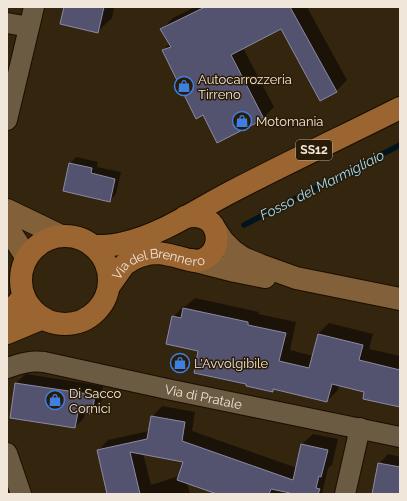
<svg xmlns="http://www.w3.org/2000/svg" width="407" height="501" font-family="Raleway,sans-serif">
	<rect width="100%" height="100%" fill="#33250e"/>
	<g fill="#0007" fill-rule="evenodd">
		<polygon points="65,7 114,7 112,18 97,32"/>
		<polygon points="195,7 307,7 347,80 336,91 281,28 243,48 274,107 263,118 203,114 163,50 170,43 162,29 173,18"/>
		<polygon points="76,157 98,162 97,167 121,172 116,194 110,201 70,164"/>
		<polygon points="195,298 259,312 258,314 296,322 290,350 313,356 318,334 329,323 373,334 369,349 400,356 400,406 365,391 339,385 338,390 327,401 275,389 272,391 247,383 199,350 173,317 184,306 186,306"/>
		<polygon points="26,374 103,386 101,404 92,413 85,412 84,418 75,427 16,383"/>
		<path d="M 162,406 L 195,412 L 192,431 L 297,468 L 302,444 L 313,434 L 338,439 L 332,465 L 328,468 L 322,494 L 220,494 L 187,483 L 190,494 L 108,494 L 98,451 L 108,440 L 149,431 L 152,417 ZM 143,453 L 185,461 L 179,476 L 151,485 Z"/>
		<polygon points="388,454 400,457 400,494 373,494 379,464"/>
	</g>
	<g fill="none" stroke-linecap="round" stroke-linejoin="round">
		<polyline stroke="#00141e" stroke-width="5.5" points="244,225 400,145"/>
	</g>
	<g fill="#54536f" stroke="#8b8aa6">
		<polygon points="64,7 104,7 98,33 60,24"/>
		<polygon points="205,7 290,7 337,92 320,101 281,29 231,55 264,119 217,143 203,115 196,119 162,50 171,47 160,29"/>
		<polygon points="69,163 92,168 91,173 115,179 110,202 63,191"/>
		<polygon points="183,308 248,322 248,325 286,333 279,361 309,368 318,334 363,345 359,360 400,370 400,407 363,399 364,392 332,384 327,402 273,389 273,392 246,386 246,384 194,373 198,351 166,344 172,316 181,318"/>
		<polygon points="15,383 95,395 92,414 78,412 75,428 10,418"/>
		<polygon points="151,416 185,422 182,441 293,480 301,444 328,450 321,477 319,476 316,488 320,489 318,494 289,494 290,493 271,489 269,494 217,494 177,480 183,462 130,452 140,494 107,494 97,450 147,439"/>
		<polygon points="378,463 400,467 400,494 372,494"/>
	</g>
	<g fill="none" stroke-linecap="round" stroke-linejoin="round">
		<defs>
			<g id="street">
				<polyline points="7,23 29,27"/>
				<polyline points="7,120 34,7"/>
				<path id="s1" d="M 7,368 C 19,364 31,360 44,362 L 167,389 L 400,437"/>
				<polyline points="7,453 21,494"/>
				<polyline points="345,494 360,428"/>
			</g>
			<g id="secondary">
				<polyline points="7,210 61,236"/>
				<polyline points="7,227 27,258"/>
				<polyline points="215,229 223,241 233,251 243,258 260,265 296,278 400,299"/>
				<polyline points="192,260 235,271 265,277"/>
			</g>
			<g id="primary">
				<circle cx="65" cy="280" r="44"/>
				<path d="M 94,246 C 104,246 114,246 124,243 C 163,234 196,210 231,192 C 287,163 344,136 400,108"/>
				<path id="s2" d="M 109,286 L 124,265 C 134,257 147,253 159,253 C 165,254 171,255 178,257 C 183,258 190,261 196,261 C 227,258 223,208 185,217"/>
				<polyline points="7,315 24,296"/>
				<polyline points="7,333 43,318"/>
			</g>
		</defs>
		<use href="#street" stroke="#1b0e00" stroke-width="22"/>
		<use href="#secondary" stroke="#1b0e00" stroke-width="24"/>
		<use href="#primary" stroke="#1b0e00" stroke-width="24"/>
		<use href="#street" stroke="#6b5b43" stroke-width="20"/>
		<use href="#secondary" stroke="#82603a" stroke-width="22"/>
		<use href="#primary" stroke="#9a6530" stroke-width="22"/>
	</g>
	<defs>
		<symbol id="shop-ring" viewBox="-11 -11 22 22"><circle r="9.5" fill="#291b05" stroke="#3f7fe0" stroke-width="1.5"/><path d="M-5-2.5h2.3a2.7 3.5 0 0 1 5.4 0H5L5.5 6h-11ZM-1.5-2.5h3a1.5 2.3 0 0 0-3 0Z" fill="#3f7fe0"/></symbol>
	</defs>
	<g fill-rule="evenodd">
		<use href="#shop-ring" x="173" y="75" width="22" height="22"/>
		<use href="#shop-ring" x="231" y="110" width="22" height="22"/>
		<use href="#shop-ring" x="169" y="352" width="22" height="22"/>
		<use href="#shop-ring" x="44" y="389" width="22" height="22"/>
	</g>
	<g text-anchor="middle" stroke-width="3" stroke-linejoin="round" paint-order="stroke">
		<rect fill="#291b05" stroke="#b4a999" stroke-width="1" x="296" y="140" width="36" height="20" rx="3"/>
		<g font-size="12" font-weight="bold" fill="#f0e6d9">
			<text x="314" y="154">SS12</text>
		</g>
		<g font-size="13" fill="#f0e6d9" stroke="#291b05" text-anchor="start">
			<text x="198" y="84">Autocarrozzeria<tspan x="198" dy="15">Tirreno</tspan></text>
			<text x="256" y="126">Motomania</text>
			<text x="194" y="368">L'Avvolgibile</text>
			<text x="69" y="398">Di Sacco<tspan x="69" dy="15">Cornici</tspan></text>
		</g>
		<g font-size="13" fill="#f0e6d9" stroke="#291b05">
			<text dy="5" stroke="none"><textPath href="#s2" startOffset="60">Via del Brennero</textPath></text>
			<text dy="5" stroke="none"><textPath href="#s1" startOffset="201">Via di Pratale</textPath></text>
		</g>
		<g font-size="14" font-style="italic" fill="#9edefc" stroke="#291b05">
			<text transform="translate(322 185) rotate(-27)" y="5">Fosso del Marmigliaio</text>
		</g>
	</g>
	<rect width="407" height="501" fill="none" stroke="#f0e6d9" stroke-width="16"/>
</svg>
